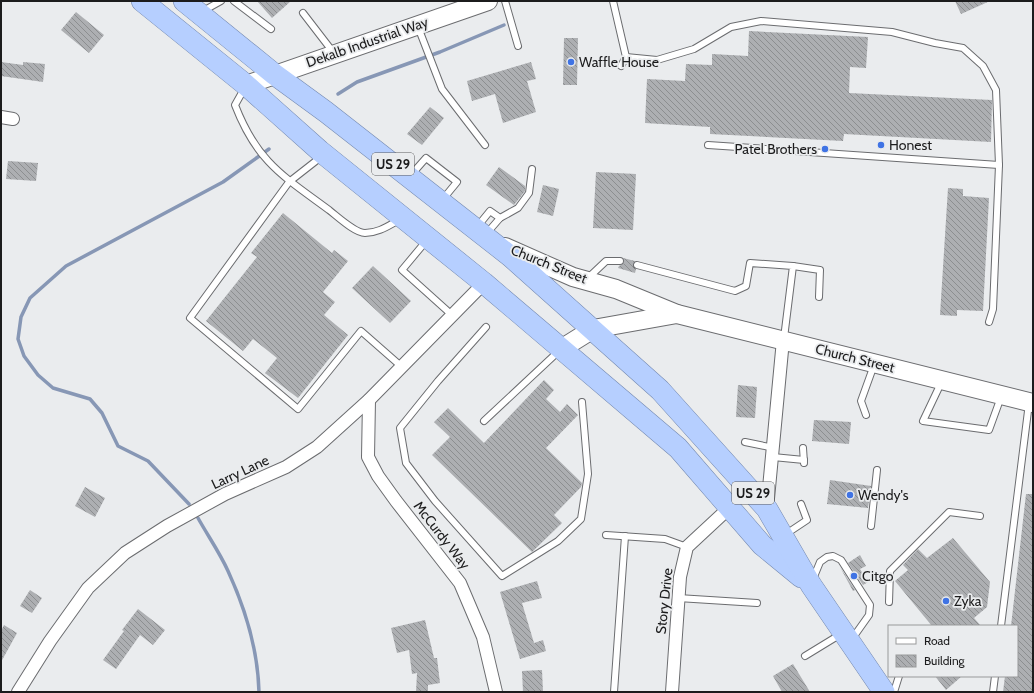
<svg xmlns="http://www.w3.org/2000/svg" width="1034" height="693" font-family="Cabin,sans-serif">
	<defs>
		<pattern id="building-back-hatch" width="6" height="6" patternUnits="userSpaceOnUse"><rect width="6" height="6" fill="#adafb2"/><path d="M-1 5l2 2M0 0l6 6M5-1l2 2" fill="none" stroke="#8c8e90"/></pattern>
	</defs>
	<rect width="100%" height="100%" fill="#eaecee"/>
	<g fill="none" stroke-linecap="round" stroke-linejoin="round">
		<g stroke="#8797b5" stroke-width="3.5">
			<polyline points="338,94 357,82 440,52 504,25"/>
			<polyline points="189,504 148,461 118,446 102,413 90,399 53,388 38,375 24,356 18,339 21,317 30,298 66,266 223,182 269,149"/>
			<path d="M 198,518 C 208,536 220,553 228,571 C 245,608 258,652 259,692"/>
		</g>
	</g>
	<g fill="url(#building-back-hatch)">
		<polygon points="257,1 291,1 272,18"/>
		<polygon points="955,1 990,1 961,14"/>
		<polygon points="76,12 104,35 89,53 61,30"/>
		<polygon points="749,31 868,37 866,68 850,67 849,93 992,100 991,142 844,134 843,141 710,134 710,127 645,123 647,79 685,81 686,64 712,65 712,54 748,56"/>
		<polygon points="564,38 578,38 577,85 563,85"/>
		<polygon points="1,62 23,65 23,62 45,64 43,82 1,76"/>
		<polygon points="531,62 536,79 527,81 536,112 503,123 495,94 472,101 467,81"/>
		<polygon points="430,107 444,118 422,145 407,134"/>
		<polygon points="8,161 38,163 36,181 6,179"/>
		<polygon points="499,167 525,186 525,191 514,205 486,185"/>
		<polygon points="596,172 636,174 633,230 593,228"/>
		<polygon points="543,185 559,189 553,216 537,212"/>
		<polygon points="948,188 963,189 963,196 989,198 983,311 957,310 957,316 940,315"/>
		<polygon points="283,213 332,253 334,250 348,261 323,292 335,302 324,315 348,335 298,398 265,373 277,358 253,339 243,351 206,321 257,257 251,253"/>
		<polygon points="623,258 635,261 633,266 636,269 635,273 618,268 619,266 624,263"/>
		<polygon points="373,266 411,301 390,323 352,288"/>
		<polygon points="544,380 554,390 546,399 560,412 567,404 578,415 546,448 582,483 581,487 554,515 562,523 532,552 432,455 450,437 434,422 448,408 484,443"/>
		<polygon points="738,385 757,387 755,418 736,417"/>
		<polygon points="814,420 851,422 849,444 812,441"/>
		<polygon points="830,480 871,486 868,508 827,504"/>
		<polygon points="85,487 105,498 95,517 75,506"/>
		<polygon points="1026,494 1033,494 1033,692 1003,692 1005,676 1017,676 1017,626 1011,626"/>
		<polygon points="953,538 990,582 987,607 974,618 981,626 932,626 895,581 908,570 903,565 918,549 927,558"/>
		<polygon points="860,555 866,566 860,569 868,582 863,585 848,563"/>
		<polygon points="840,567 855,590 853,591"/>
		<polygon points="537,581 542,598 522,603 534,643 543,640 546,651 520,659 500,592"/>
		<polygon points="30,590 42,598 32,613 20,606"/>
		<polygon points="138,609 165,630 153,645 140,635 116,669 103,660 124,631 122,630"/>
		<polygon points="425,620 434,658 437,658 440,683 428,685 428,692 416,692 417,673 412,674 409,650 397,653 391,628"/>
		<polygon points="4,625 17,633 1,662 1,631"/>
		<polygon points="793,664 810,692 782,692 773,676"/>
		<polygon points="542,670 543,692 523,692 522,671"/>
		<polygon points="935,676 962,676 946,690"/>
	</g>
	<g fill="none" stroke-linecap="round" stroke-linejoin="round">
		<defs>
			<g id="service">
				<polyline points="234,1 271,29"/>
				<polyline points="505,1 518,46"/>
				<polyline points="613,1 626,57 621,66"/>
				<polyline points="203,11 221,1"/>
				<polyline points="303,13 333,52"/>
				<polyline points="418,27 442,89 485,145"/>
				<polyline points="626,57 657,60 694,49 731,27 761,21 892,32 935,43 963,48 983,66 996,90 999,165 993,309 989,322"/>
				<path d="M 244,89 L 235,105 C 257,162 283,176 329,210 C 338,217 355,233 365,233 C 378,233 388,226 399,220"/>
				<polyline points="708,145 999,165"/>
				<polyline points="321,157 289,182 190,318 298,409 361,331 402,367"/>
				<polyline points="411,175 426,158 457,182 443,199"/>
				<polyline points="477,227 490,211 500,218"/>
				<polyline points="487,233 500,218 518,208 529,193 532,169"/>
				<polyline points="427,240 402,270 452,315"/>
				<polyline points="637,265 735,291 746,286 750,263 793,266 784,338"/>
				<polyline points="793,266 820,270 819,297"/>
				<polyline points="588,278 606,261 620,261"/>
				<polyline points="486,327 438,381 400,428 406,463 435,501 502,576 558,541 581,519 588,474 582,402"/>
				<polyline points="942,381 923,421 989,430 1001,397"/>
				<polyline points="866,415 861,401 874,365"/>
				<polyline points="484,421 560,350"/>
				<polyline points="745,442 774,448"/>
				<polyline points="803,448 804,463"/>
				<polyline points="773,457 804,460"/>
				<polyline points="871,526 877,470"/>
				<polyline points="786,534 807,520 801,504"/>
				<polyline points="606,535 665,539 687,547"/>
				<polyline points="813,579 820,562 827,557 833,556 841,560 870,605 869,615 852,639"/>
				<polyline points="678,598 757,603"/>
				<polyline points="889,602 890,571 949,512 980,516"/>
				<polyline points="1001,626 1029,403"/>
				<polyline points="805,656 841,634"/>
				<polyline points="614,692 625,536"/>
				<polyline points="894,692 899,676"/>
				<polyline points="993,692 995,676"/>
			</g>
			<g id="minor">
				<polyline points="1,117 13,119"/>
				<polyline points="369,400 368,457 378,476 396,501 460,583 483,637 496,692"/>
				<polyline points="767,509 783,340"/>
				<polyline points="18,692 50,641 88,588 125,553 167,526 225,494 286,467 317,447 369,400 484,283"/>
				<polyline points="672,692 680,577 687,547 730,507"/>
			</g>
			<g id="secondary">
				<polyline points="246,85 488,1"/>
				<polyline points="505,247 573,277 616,289 677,314 1033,403"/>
				<polyline points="561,349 593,329 677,314"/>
			</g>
			<g id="trunk">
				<polyline points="142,1 246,85 320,151 484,283 678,448 762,545 801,577"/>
				<polyline points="184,1 274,74 326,112 510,256 660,390 767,509 811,585 884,692"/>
			</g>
		</defs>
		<use href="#service" stroke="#6b6c6f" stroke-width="8"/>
		<use href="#minor" stroke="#6b6c6f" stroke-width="14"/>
		<use href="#secondary" stroke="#6b6c6f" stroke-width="20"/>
		<use href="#trunk" stroke="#7489b0" stroke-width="22"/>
		<use href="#service" stroke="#fff" stroke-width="6"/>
		<use href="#minor" stroke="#fff" stroke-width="12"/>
		<use href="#secondary" stroke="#fff" stroke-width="18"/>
		<use href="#trunk" stroke="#b6cfff" stroke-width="21"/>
	</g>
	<g fill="#3f73e4" stroke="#eaecee" stroke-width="1.5">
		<circle cx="571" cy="62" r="4"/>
		<circle cx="881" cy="145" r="4"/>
		<circle cx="825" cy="149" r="4"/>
		<circle cx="850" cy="495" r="4"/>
		<circle cx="854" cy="576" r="4"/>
		<circle cx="946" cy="601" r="4"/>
	</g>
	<g text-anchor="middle" stroke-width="3.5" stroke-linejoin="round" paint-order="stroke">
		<g fill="#eaecee" stroke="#5a5a5c" stroke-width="1">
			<rect x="372" y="153" width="42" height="22" rx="3"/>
			<rect x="732" y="482" width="42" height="22" rx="3"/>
		</g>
		<g font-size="13" font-weight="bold" fill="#1c1c1d">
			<text x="393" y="169">US 29</text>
			<text x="753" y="498">US 29</text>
		</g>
		<g font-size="14" fill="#1c1c1d" stroke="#eaecee">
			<text transform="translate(367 42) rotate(-19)" y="5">Dekalb Industrial Way</text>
			<text transform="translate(549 264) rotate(22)" y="5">Church Street</text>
			<text transform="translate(855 358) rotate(14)" y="5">Church Street</text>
			<text transform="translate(240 472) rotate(-25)" y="5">Larry Lane</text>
			<text transform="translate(442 535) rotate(52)" y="5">McCurdy Way</text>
			<text transform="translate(664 601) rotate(-84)" y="5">Story Drive</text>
		</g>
		<g font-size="14" fill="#1c1c1d" stroke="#eaecee" text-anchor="start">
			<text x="579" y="67">Waffle House</text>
			<text x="889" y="150">Honest</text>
			<text x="817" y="154" text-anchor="end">Patel Brothers</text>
			<text x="858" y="500">Wendy's</text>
			<text x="862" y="581">Citgo</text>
			<text x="954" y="606">Zyka</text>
		</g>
	</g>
	<rect width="1034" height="693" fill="none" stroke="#1c1c1d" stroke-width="4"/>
	<rect x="888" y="625" width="130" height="52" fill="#eaecee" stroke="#98999a"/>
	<rect x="896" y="638" width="20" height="6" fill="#ffffff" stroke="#98999a"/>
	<text x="924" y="645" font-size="12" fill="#1c1c1d">Road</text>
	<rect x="896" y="655" width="20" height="12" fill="url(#building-back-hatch)" stroke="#98999a"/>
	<text x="924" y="665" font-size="12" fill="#1c1c1d">Building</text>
</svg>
